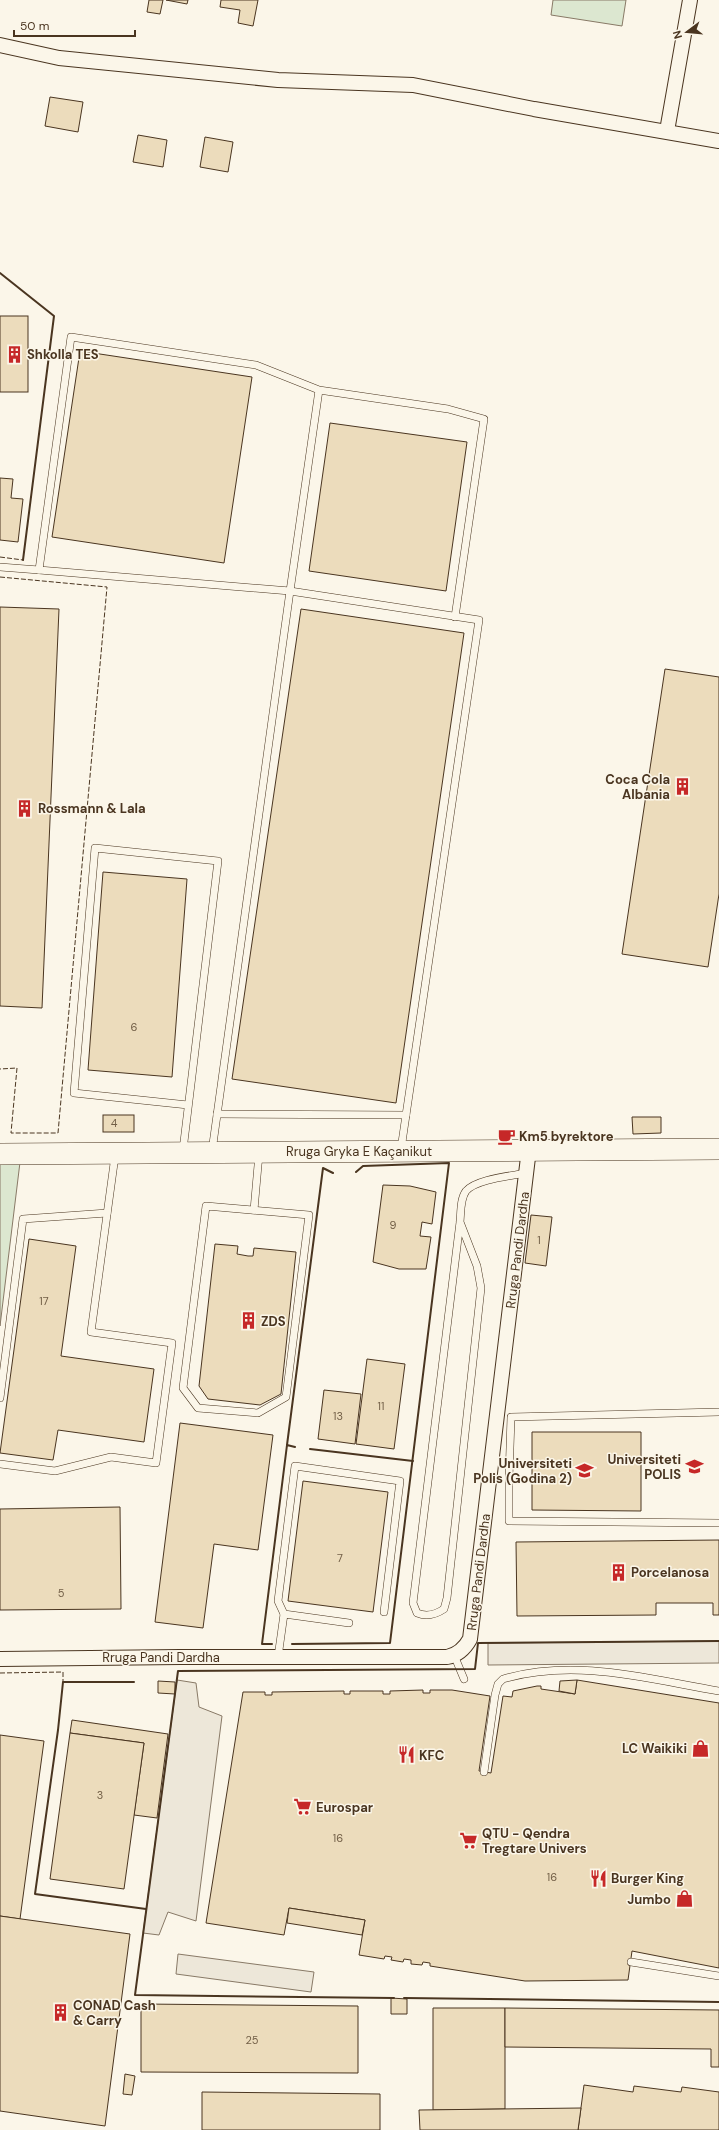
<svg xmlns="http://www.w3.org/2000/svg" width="719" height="2130" font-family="'DM Sans',sans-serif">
	<rect width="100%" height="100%" fill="#fbf6e9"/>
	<g fill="#dce7d0" stroke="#887966">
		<polygon points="553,0 626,0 622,26 551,15"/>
		<polygon points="0,1154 21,1154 0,1326"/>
	</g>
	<g fill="#ede7d9" stroke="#887966">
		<polygon points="719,1641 719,1663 488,1665 488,1643"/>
		<polygon points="177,1680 196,1683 199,1707 222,1716 196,1921 168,1912 159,1935 143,1933"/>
		<polygon points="178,1954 314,1972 311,1992 176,1974"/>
	</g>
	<g fill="#ecdcbc" stroke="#4a3520">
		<polygon points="149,0 163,0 160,14 147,12"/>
		<polygon points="166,0 188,0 187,4"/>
		<polygon points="221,0 258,0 253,26 238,23 240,10 220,7"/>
		<polygon points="50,97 83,102 78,132 45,126"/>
		<polygon points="138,135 167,140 163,167 133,162"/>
		<polygon points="205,137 233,142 228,172 200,167"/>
		<rect x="0" y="316" width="28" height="76"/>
		<polygon points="80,351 252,377 224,563 52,537"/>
		<polygon points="330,423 467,442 446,591 309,571"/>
		<polygon points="0,478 13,479 11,498 23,499 18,542 0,540"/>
		<polygon points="0,607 59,609 42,1008 0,1006"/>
		<polygon points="301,609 464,633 396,1103 232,1079"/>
		<polygon points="665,669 719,677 719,894 708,967 622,954"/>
		<polygon points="103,872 187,879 172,1077 88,1070"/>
		<rect x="103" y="1115" width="31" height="17"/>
		<polygon points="632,1117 661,1117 661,1133 633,1134"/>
		<polygon points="383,1185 410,1186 436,1192 432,1224 422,1222 420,1236 431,1237 426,1269 399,1269 373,1262"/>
		<polygon points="531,1215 552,1217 546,1266 525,1263"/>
		<polygon points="29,1239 76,1246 61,1356 154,1369 144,1442 58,1430 53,1460 0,1453"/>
		<polygon points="215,1244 238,1246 237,1254 248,1256 253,1256 254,1248 296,1252 281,1394 260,1405 208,1399 199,1386"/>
		<polygon points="367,1359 405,1364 394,1449 356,1444"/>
		<polygon points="324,1390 361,1394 355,1444 318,1439"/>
		<polygon points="180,1423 273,1435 258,1550 214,1544 203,1628 155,1622"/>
		<polygon points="532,1432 641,1432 641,1511 532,1510"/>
		<polygon points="303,1481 388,1492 373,1612 288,1601"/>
		<polygon points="120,1507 121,1609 0,1610 0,1509"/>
		<polygon points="719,1540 719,1615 713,1615 713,1603 656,1603 656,1615 517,1616 516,1542"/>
		<polygon points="577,1680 719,1703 719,1968 632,1951 628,1980 525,1981 430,1966 430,1963 423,1962 422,1965 411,1964 411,1960 404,1959 403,1962 391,1960 392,1957 385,1956 384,1959 359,1955 365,1920 289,1908 284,1935 206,1923 243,1692 265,1692 265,1695 272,1695 272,1692 344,1691 344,1694 350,1694 350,1691 383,1691 383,1694 390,1694 390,1691 423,1690 423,1693 430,1693 430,1690 452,1690 490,1696 479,1771 491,1773 503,1696 512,1697 513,1691 537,1686 541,1686 541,1689 575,1694"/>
		<polygon points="577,1680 575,1694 559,1691 560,1681"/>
		<polygon points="158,1681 175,1682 175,1694 158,1693"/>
		<polygon points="72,1720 168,1734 157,1818 134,1815 144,1743 70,1733"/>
		<polygon points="70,1733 144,1743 124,1889 50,1879"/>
		<polygon points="0,1735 44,1741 20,1919 0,1916"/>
		<polygon points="289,1908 365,1920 362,1935 287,1923"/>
		<polygon points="0,1916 130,1934 105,2126 0,2111"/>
		<polygon points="391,1998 407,1999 407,2014 391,2014"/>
		<polygon points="141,2004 358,2006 358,2073 141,2072"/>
		<polygon points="433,2008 505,2008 505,2109 433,2110"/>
		<polygon points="505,2008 719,2010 719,2067 711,2067 711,2049 505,2047"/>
		<polygon points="125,2074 135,2076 132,2095 123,2094"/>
		<polygon points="584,2085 633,2092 634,2086 681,2092 682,2087 719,2092 719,2130 578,2130"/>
		<polygon points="202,2092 380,2094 380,2130 202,2130"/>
		<polygon points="581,2108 578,2130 420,2130 419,2110"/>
	</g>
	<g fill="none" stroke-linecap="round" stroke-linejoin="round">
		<defs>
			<g id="lane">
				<polyline points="319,390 290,591 39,570 71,337 256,365 319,390 448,409 484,419 455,617"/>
				<polyline points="0,567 39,570"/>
				<polyline points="217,1114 406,1115"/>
				<polyline points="183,1150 218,861 95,848 74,1093 188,1105"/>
				<polyline points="212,1151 290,591 479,620 401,1149"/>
				<polygon points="206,1206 309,1215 286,1397 258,1413 198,1408 183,1388"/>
				<polyline points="254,1210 259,1154"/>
				<path d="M 460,1222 L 477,1266 L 481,1288 L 447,1598 L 444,1609 C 435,1615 427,1617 417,1613 L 413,1603 L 460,1222 C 461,1213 460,1199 466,1191 C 476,1179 511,1176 526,1173"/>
				<polyline points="0,1398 23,1219 107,1213"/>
				<polyline points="719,1412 511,1417 509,1478 509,1521 719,1523"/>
				<polyline points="0,1464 55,1471 111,1457 156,1463 172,1343 91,1332 115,1156"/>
				<polyline points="284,1614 278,1601 295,1466 400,1481 384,1612"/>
				<polyline points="454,1655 464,1679"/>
				<polyline points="278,1657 284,1614 349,1623"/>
				<path d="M 484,1772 L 495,1695 L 498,1684 L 503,1679 C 576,1658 647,1679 719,1691"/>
				<polyline points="631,1962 719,1976"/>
			</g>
			<g id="street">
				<polyline points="0,45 59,58 278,80 413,85 534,109 719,141"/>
				<polyline points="667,131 690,0"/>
				<path d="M 0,1659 L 180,1657 L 447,1657 C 458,1655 465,1648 470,1639 L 529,1149"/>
			</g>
			<polyline id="secondary" points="0,1154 719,1149"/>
		</defs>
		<use href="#lane" stroke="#4a3520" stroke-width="8"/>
		<use href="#street" stroke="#4a3520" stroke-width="16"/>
		<use href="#secondary" stroke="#4a3520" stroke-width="22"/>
		<use href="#lane" stroke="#fbf6e9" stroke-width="7"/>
		<use href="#street" stroke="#fbf6e9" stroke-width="14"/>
		<use href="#secondary" stroke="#fbf6e9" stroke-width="21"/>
		<g stroke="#4a3520" stroke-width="1" stroke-dasharray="5 2" stroke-linecap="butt">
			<polyline points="0,557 23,560"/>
			<polyline points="0,577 107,587 58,1133 11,1133 17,1068 0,1069"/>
			<polyline points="0,1673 63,1672 63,1682"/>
		</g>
		<g stroke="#4a3520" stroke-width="2">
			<polyline points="0,273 54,316 23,560"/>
			<polyline points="287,1445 323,1168 333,1173"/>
			<polyline points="310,1449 413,1461"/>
			<polyline points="272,1644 262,1644 287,1445 295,1447"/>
			<polyline points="292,1644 390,1643 449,1163 363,1166 356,1172"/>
			<polyline points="134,1682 63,1682 58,1730 35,1894 146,1909"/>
			<polyline points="394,1998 135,1995 178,1671 475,1669 478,1643 719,1641"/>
			<polyline points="404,1998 719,2002"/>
		</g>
	</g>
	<defs>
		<symbol id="building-bare" viewBox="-9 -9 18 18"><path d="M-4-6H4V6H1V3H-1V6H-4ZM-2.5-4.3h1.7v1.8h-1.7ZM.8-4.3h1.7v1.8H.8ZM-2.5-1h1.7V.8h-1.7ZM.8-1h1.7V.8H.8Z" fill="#c62828" stroke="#fbf6e9" stroke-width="2.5" paint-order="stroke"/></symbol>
		<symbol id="cafe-bare" viewBox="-9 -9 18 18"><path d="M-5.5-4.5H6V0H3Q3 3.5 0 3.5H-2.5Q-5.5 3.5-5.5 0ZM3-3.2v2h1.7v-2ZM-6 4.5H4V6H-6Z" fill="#c62828" stroke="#fbf6e9" stroke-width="2.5" paint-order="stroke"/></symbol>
		<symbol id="university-bare" viewBox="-9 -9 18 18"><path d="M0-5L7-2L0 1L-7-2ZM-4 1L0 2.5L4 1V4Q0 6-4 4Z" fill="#c62828" stroke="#fbf6e9" stroke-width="2.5" paint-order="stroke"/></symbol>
		<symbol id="shop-bare" viewBox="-9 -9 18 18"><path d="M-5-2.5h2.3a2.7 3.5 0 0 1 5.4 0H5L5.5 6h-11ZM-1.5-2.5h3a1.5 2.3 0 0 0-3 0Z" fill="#c62828" stroke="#fbf6e9" stroke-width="2.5" paint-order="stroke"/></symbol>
		<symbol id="restaurant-bare" viewBox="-9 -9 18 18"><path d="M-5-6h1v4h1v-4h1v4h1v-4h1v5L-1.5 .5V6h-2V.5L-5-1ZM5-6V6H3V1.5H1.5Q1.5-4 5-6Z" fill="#c62828" stroke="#fbf6e9" stroke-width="2.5" paint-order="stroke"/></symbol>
		<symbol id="supermarket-bare" viewBox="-9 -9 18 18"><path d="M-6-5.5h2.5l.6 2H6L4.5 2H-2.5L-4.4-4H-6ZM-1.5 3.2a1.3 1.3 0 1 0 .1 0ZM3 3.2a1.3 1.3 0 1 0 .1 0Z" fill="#c62828" stroke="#fbf6e9" stroke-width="2.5" paint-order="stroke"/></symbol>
	</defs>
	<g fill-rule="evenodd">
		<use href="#building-bare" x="2" y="342" width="25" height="25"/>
		<use href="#building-bare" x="670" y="774" width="25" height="25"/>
		<use href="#building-bare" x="12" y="796" width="25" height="25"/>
		<use href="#cafe-bare" x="494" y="1124" width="25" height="25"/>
		<use href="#building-bare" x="236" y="1308" width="25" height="25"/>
		<use href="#university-bare" x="682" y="1454" width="25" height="25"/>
		<use href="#university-bare" x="572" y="1458" width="25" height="25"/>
		<use href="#building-bare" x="606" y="1560" width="25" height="25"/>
		<use href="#shop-bare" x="688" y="1736" width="25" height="25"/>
		<use href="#restaurant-bare" x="394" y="1742" width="25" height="25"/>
		<use href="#supermarket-bare" x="290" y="1794" width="25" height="25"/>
		<use href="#supermarket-bare" x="456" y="1828" width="25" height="25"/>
		<use href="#restaurant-bare" x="586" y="1866" width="25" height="25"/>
		<use href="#shop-bare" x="672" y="1886" width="25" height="25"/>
		<use href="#building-bare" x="48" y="2000" width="25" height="25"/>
	</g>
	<g text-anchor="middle" stroke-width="3" stroke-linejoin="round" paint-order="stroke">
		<g font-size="11" fill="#725f47">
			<text x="134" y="1031">6</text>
			<text x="114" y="1127">4</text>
			<text x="393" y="1229">9</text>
			<text x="539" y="1244">1</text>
			<text x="44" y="1305">17</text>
			<text x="381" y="1410">11</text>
			<text x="338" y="1420">13</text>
			<text x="340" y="1562">7</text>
			<text x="61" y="1597">5</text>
			<text x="100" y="1799">3</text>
			<text x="338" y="1842">16</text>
			<text x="552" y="1881">16</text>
			<text x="252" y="2044">25</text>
		</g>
		<g font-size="13" font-weight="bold" fill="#4a3520" stroke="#fbf6e9" text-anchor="start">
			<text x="27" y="359">Shkolla TES</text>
			<text x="670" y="784" text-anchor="end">Coca Cola<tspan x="670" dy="15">Albania</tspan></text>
			<text x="38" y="813">Rossmann &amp; Lala</text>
			<text x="519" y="1141">Km5 byrektore</text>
			<text x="261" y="1326">ZDS</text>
			<text x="681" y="1464" text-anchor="end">Universiteti<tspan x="681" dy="15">POLIS</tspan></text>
			<text x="572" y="1468" text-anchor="end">Universiteti<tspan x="572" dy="15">Polis (Godina 2)</tspan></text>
			<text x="631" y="1577">Porcelanosa</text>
			<text x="687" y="1753" text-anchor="end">LC Waikiki</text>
			<text x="419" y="1760">KFC</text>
			<text x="316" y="1812">Eurospar</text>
			<text x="482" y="1838">QTU - Qendra<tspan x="482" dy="15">Tregtare Univers</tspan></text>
			<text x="611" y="1883">Burger King</text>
			<text x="671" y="1904" text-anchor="end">Jumbo</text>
			<text x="73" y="2010">CONAD Cash<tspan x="73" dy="15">&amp; Carry</tspan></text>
		</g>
		<g font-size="13" fill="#4a3520" stroke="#fbf6e9">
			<text x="359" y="1156">Rruga Gryka E Kaçanikut</text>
			<text transform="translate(517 1250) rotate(-83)" y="5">Rruga Pandi Dardha</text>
			<text transform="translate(478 1572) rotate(-83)" y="5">Rruga Pandi Dardha</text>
			<text x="161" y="1662">Rruga Pandi Dardha</text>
		</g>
	</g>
	<g transform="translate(687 32) rotate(254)" stroke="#fbf6e9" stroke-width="3" paint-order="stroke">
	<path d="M0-3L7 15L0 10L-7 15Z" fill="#4a3520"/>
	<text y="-6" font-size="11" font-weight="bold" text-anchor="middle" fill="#4a3520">N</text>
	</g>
	<path d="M14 30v6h121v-6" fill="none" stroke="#4a3520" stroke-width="2"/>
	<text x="20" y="30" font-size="12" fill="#4a3520" stroke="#fbf6e9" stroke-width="3" paint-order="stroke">50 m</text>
</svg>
